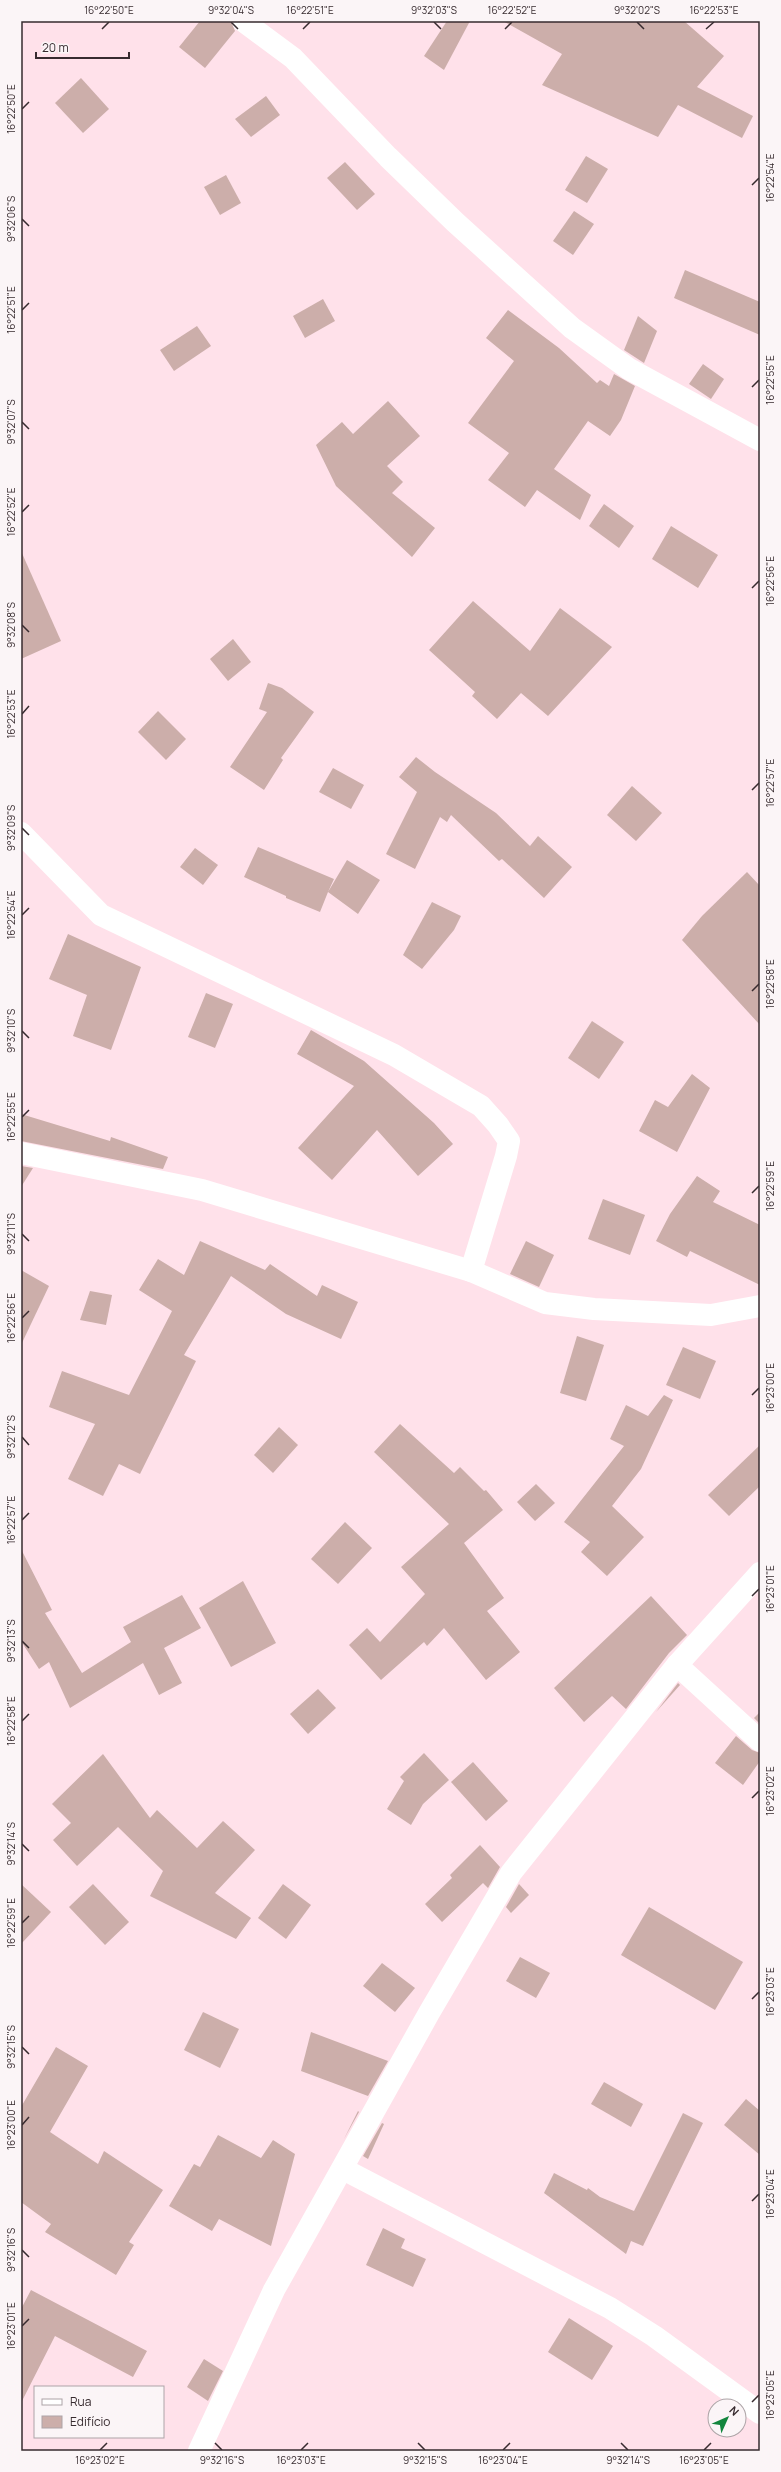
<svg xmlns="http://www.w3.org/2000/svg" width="781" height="2472" font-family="Manrope,sans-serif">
	<rect width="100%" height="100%" fill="#ffe1ea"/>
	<g fill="#ccaeaa">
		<polygon points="200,21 231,21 235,31 205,68 179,47"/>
		<polygon points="447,21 470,21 444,70 424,56"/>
		<polygon points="503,21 684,21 724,56 697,87 753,116 742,138 678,105 658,137 542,85 562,54"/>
		<polygon points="81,78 109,109 83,133 55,103"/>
		<polygon points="266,96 280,115 251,137 235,119"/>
		<polygon points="586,156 608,169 587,203 565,190"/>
		<polygon points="345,162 375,194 357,210 327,178"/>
		<polygon points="226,175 241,203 220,215 204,187"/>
		<polygon points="574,211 594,224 573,255 553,241"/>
		<polygon points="685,270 760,302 760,335 674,298"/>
		<polygon points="323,299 335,321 305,338 293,316"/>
		<polygon points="508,310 559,348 597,383 600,380 609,386 614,374 635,386 621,420 610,436 588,421 554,469 591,495 580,520 537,490 525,507 488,480 509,453 468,423 514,361 486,338"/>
		<polygon points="638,316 657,331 644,363 624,350"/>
		<polygon points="197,326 211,346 174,371 160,350"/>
		<polygon points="703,364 724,379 711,399 689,384"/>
		<polygon points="388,401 420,436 387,466 403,482 392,493 435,528 412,557 336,486 316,445 342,422 353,434"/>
		<polygon points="604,504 634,526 619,548 589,526"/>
		<polygon points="671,526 718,555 698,588 652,559"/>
		<polygon points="21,551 61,641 21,659"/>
		<polygon points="473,601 530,651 560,608 612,647 548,716 521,693 497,719 472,696 475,692 429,650"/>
		<polygon points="233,639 251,662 228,681 210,659"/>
		<polygon points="268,683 282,688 314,712 281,758 283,760 264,790 230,767 267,712 259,709"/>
		<polygon points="158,711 186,739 166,760 138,732"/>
		<polygon points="416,757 435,772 496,813 530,846 538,836 572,867 544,898 502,859 499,861 451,815 447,822 440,817 415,869 386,854 417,792 399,777"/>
		<polygon points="333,768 364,785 351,809 319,792"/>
		<polygon points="632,786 662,813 636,841 607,815"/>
		<polygon points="258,847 334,879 328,892 347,860 380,880 358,914 328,892 320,912 286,898 286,896 244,877"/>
		<polygon points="195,848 218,865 203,885 180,867"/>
		<polygon points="747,872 760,886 760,1025 682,940 702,916"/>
		<polygon points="432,902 461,916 454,930 422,969 403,955"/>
		<polygon points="68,934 141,967 111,1050 73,1036 87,995 49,979"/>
		<polygon points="206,993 233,1004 215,1048 188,1037"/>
		<polygon points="592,1021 624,1042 599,1079 568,1058"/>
		<polygon points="311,1030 364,1061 434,1123 453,1144 418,1176 377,1130 332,1180 298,1148 354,1086 297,1054"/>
		<polygon points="692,1074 710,1088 677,1152 639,1131 655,1100 668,1107"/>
		<polygon points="21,1114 110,1141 111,1137 168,1157 163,1169 21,1141"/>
		<polygon points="21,1166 33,1168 21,1187"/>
		<polygon points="697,1176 720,1191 713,1202 760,1225 760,1285 690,1251 687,1257 656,1241 670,1214"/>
		<polygon points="603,1199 645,1215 630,1255 588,1239"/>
		<polygon points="200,1241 265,1270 270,1264 317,1296 322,1285 358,1302 341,1339 286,1314 231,1276 184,1355 196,1361 140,1474 119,1464 103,1496 68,1479 95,1424 49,1407 62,1371 129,1395 172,1311 139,1290 158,1259 184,1275"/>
		<polygon points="526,1241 554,1255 539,1287 510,1274"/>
		<polygon points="21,1270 49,1286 21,1345"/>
		<polygon points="90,1291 112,1295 106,1325 80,1320"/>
		<polygon points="577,1336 604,1345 586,1401 560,1393"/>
		<polygon points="683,1347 716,1361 700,1399 666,1385"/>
		<polygon points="664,1395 673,1400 641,1469 612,1506 644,1537 607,1576 581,1552 590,1542 564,1522 624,1446 610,1439 626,1405 648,1416"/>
		<polygon points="400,1424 454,1473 460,1467 484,1491 486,1490 503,1510 464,1543 504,1598 487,1611 520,1652 486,1680 444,1628 427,1646 424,1642 381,1680 349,1645 367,1628 380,1642 425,1594 401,1567 449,1524 374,1452"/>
		<polygon points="279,1427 298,1445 273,1473 254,1455"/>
		<polygon points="760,1445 760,1486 729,1516 708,1495"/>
		<polygon points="536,1484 555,1503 535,1521 517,1502"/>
		<polygon points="345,1522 372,1548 338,1584 311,1559"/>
		<polygon points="21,1549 52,1610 45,1613 82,1673 131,1642 123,1627 182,1595 201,1628 164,1648 182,1683 159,1695 143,1663 70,1708 49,1662 39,1669 21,1641"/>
		<polygon points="243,1581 276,1643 231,1667 199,1608"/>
		<polygon points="651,1596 687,1635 669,1653 626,1709 612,1696 584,1722 554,1688"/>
		<polygon points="678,1683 680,1685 656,1712"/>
		<polygon points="318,1689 336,1708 308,1734 290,1714"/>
		<polygon points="760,1712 760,1724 754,1718"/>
		<polygon points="736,1736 752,1750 760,1753 760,1761 743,1785 715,1763"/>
		<polygon points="424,1753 449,1780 423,1804 411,1825 387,1809 404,1781 400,1777"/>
		<polygon points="103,1754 150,1818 157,1810 197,1848 223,1821 255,1850 215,1893 251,1918 236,1939 150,1896 163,1871 118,1827 77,1866 53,1840 71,1823 52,1804"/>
		<polygon points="473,1762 508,1801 486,1821 451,1782"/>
		<polygon points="480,1845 500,1867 488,1888 483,1883 442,1922 425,1904 452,1878 450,1875"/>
		<polygon points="21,1884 51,1912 21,1944"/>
		<polygon points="93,1884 129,1922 105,1945 69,1907"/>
		<polygon points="283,1884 311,1905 286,1939 258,1918"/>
		<polygon points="519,1884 529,1895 511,1913 506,1907"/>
		<polygon points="649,1907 743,1962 715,2010 621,1955"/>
		<polygon points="520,1957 550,1973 536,1998 506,1981"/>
		<polygon points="382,1963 415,1988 395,2012 363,1986"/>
		<polygon points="203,2012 239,2029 220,2068 184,2050"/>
		<polygon points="311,2032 388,2061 368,2096 301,2071"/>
		<polygon points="56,2047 88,2066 50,2132 98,2164 104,2151 163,2190 129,2242 134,2245 116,2275 45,2232 51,2224 21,2202 21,2107"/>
		<polygon points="604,2082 643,2104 631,2127 591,2104"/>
		<polygon points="746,2099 760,2111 760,2155 724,2125"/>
		<polygon points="358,2111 359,2112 344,2139"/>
		<polygon points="683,2113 703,2123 643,2246 631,2241 626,2254 544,2193 554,2173 587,2190 588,2188 600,2197 634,2211"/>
		<polygon points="382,2123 384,2124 368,2159 363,2156"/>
		<polygon points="218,2135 261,2158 273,2140 295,2154 271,2246 219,2219 212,2231 169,2206 194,2164 200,2167"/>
		<polygon points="383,2228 405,2239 401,2248 426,2259 413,2287 366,2265"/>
		<polygon points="31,2290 147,2351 133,2377 55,2336 21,2403 21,2309"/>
		<polygon points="569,2318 613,2346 592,2380 548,2352"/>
		<polygon points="204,2359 223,2371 208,2401 187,2387"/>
	</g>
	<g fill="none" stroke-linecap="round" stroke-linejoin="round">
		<g stroke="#fff" stroke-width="22">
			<polyline points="243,21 293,58 388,157 455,222 572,328 629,369 760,440"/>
			<polyline points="21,833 101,915 394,1055 481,1106 498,1125 509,1141 506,1156 471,1271"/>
			<polyline points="21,1153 202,1190 471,1271 545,1303 594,1309 711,1315 760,1306"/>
			<polyline points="677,1665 760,1741"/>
			<polyline points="343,2169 610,2308 654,2336 760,2413"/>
			<polyline points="199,2451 274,2290 429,2013 511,1873 677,1665 760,1573"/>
		</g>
	</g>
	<path fill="none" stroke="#372b2f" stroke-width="1.5" d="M 231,22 L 238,29M 434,22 L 441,29M 637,22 L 644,29M 102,29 L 109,22M 303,29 L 310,22M 505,29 L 512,22M 706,29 L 714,22M 22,109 L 29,102M 752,185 L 759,178M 22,219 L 29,226M 22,310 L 29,303M 752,387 L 759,380M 22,422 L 29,429M 22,512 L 29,505M 752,588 L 759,581M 22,625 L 29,632M 22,714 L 29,706M 752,790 L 759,783M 22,828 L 29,835M 22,915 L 29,908M 752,991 L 759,984M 22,1031 L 29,1038M 22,1117 L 29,1110M 752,1193 L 759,1186M 22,1234 L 29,1241M 22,1318 L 29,1311M 752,1395 L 759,1388M 22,1437 L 29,1445M 22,1520 L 29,1513M 752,1596 L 759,1589M 22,1641 L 29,1648M 22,1721 L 29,1714M 752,1798 L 759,1791M 22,1844 L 29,1851M 22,1923 L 29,1916M 752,1999 L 759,1992M 22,2047 L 29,2054M 22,2125 L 29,2117M 752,2201 L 759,2194M 22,2250 L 29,2257M 22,2326 L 29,2319M 752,2402 L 759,2395M 215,2443 L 222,2450M 418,2443 L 425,2450M 621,2443 L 628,2450M 100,2450 L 107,2443M 301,2450 L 308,2443M 503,2450 L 510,2443M 704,2450 L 711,2443"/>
	<rect width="781" height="2472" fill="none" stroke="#fbf5f7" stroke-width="44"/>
	<rect x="34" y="2386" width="130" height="52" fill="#fbf5f7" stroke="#ada4a7"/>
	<rect x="42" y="2399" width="20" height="6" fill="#ffffff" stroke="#ada4a7"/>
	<text x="70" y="2406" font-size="12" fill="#372b2f">Rua</text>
	<rect x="42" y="2416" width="20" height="12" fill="#ccaeaa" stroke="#ada4a7"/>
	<text x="70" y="2426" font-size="12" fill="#372b2f">Edifício</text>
	<g transform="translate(727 2418) rotate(45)"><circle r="19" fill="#fbf5f7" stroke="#ada4a7"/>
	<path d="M0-3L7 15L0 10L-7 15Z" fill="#12853d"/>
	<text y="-6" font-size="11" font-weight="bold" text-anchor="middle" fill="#372b2f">N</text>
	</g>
	<path d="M36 52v6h93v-6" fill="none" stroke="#372b2f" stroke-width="2"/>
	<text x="42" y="52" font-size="12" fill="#372b2f" stroke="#fbf5f7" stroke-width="3" paint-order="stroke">20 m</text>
	<rect x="22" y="22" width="737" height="2428" fill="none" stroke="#372b2f" stroke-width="1.5"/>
	<g font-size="10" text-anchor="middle" fill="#372b2f">
		<text x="109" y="14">16°22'50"E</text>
		<text x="231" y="14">9°32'04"S</text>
		<text x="310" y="14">16°22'51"E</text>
		<text x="434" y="14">9°32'03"S</text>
		<text x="512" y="14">16°22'52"E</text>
		<text x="637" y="14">9°32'02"S</text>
		<text x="714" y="14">16°22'53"E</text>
		<text transform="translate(11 109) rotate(-90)" y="4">16°22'50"E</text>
		<text transform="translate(770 178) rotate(-90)" y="4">16°22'54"E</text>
		<text transform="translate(11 219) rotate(-90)" y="4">9°32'06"S</text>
		<text transform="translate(11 310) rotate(-90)" y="4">16°22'51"E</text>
		<text transform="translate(770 380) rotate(-90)" y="4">16°22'55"E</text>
		<text transform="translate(11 422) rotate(-90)" y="4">9°32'07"S</text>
		<text transform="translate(11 512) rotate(-90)" y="4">16°22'52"E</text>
		<text transform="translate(770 581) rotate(-90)" y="4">16°22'56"E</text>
		<text transform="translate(11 625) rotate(-90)" y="4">9°32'08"S</text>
		<text transform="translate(11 714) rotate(-90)" y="4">16°22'53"E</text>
		<text transform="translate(770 783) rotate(-90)" y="4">16°22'57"E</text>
		<text transform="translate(11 828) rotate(-90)" y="4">9°32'09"S</text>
		<text transform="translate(11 915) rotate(-90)" y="4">16°22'54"E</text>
		<text transform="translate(770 984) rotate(-90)" y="4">16°22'58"E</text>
		<text transform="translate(11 1031) rotate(-90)" y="4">9°32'10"S</text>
		<text transform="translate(11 1117) rotate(-90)" y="4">16°22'55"E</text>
		<text transform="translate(770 1186) rotate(-90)" y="4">16°22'59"E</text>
		<text transform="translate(11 1234) rotate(-90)" y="4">9°32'11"S</text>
		<text transform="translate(11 1318) rotate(-90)" y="4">16°22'56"E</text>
		<text transform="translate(770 1388) rotate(-90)" y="4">16°23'00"E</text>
		<text transform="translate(11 1437) rotate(-90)" y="4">9°32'12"S</text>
		<text transform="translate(11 1520) rotate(-90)" y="4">16°22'57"E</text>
		<text transform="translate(770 1589) rotate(-90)" y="4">16°23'01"E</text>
		<text transform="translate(11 1641) rotate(-90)" y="4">9°32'13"S</text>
		<text transform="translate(11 1721) rotate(-90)" y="4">16°22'58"E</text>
		<text transform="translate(770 1791) rotate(-90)" y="4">16°23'02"E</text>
		<text transform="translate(11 1844) rotate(-90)" y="4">9°32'14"S</text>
		<text transform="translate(11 1923) rotate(-90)" y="4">16°22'59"E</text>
		<text transform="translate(770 1992) rotate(-90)" y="4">16°23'03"E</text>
		<text transform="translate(11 2047) rotate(-90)" y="4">9°32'15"S</text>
		<text transform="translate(11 2125) rotate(-90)" y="4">16°23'00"E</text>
		<text transform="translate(770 2194) rotate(-90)" y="4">16°23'04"E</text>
		<text transform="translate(11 2250) rotate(-90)" y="4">9°32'16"S</text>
		<text transform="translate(11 2326) rotate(-90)" y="4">16°23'01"E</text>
		<text transform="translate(770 2395) rotate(-90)" y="4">16°23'05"E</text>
		<text x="100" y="2464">16°23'02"E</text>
		<text x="222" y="2464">9°32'16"S</text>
		<text x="301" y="2464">16°23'03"E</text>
		<text x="425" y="2464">9°32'15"S</text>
		<text x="503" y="2464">16°23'04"E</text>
		<text x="628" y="2464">9°32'14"S</text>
		<text x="704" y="2464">16°23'05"E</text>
	</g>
</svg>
